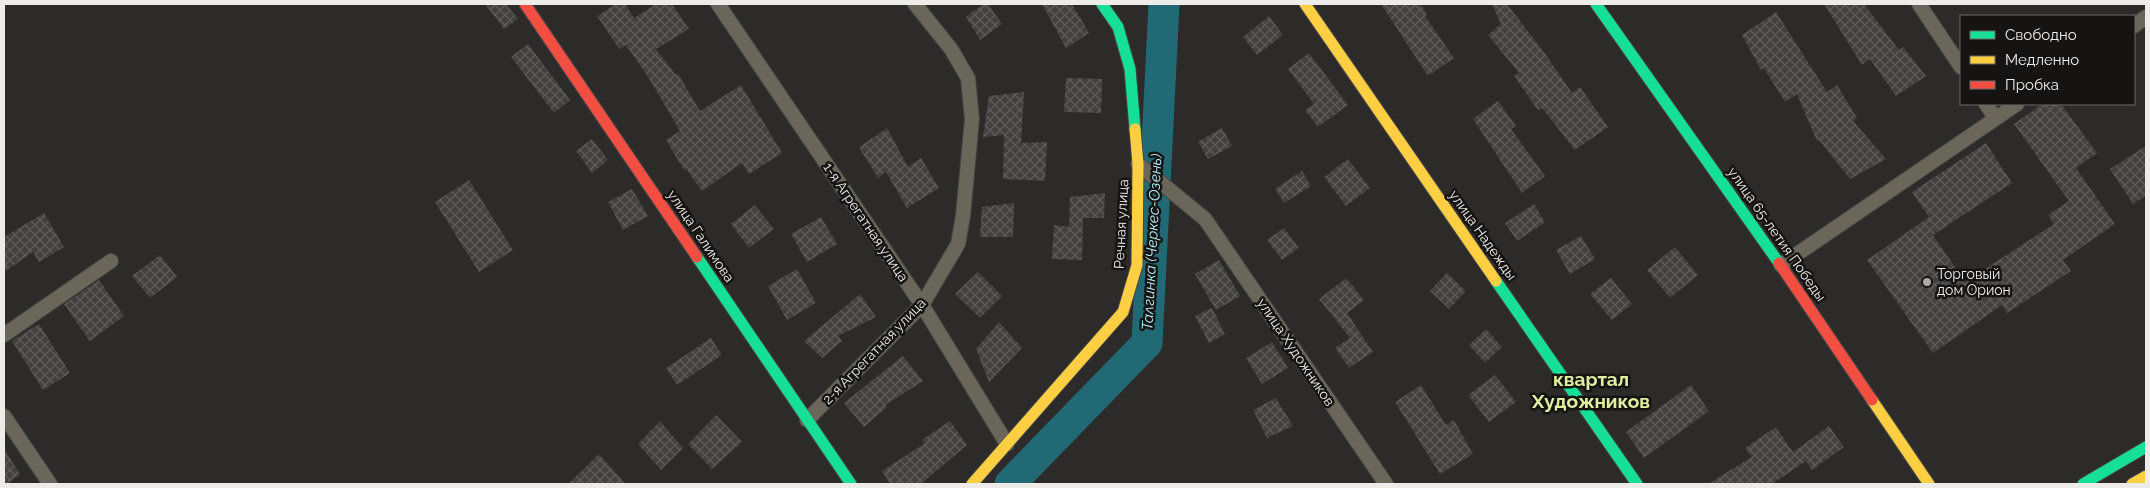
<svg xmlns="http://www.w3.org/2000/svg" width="2150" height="488" font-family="Raleway,sans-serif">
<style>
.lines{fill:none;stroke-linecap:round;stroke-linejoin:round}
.river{stroke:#216a75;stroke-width:31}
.building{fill:url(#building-cross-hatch)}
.street-casing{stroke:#474645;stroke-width:16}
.fast-casing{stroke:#474645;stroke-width:13}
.slow-casing{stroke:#474645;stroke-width:13}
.jam-casing{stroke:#474645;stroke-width:13}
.street{stroke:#6a665a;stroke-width:14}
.fast{stroke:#16e098;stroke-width:11}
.slow{stroke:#ffcf43;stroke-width:11}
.jam{stroke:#f24e42;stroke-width:11}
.poi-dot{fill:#aaa8a6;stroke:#161412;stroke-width:2}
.labels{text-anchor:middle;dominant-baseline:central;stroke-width:5;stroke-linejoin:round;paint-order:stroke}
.street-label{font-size:14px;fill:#eeece9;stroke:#161412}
.poi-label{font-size:14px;fill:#eeece9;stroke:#161412;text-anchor:start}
.water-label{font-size:15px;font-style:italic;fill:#b3f0fb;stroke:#161412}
.district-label{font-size:19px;font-weight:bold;fill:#dfeea1;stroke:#161412}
</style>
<defs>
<pattern id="building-cross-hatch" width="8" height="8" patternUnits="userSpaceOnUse" patternTransform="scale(1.25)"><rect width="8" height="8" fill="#43413f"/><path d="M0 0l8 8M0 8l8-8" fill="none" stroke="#5e5d5b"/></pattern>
</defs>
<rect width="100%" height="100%" fill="#2d2b29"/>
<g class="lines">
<path class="river" d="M1010 484 1147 343 1164 4"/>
</g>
<path class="building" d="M485 4H506L518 19 504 29Z
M616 4H625L634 18 656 4H672L689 29 656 49 676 75 678 74 700 111 741 85 782 153 749 174 742 163 702 191 686 169 684 170 666 140 680 131 650 80 626 45 619 49 597 16Z
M983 4H988L1002 24 980 40 966 17Z
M1042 4H1072L1089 33 1066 48Z
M1381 4H1420L1427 14 1425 16 1454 58 1428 76Z
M1492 4H1507L1546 55 1572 93 1580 87 1608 127 1575 150 1542 108 1538 110 1514 76 1519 73 1488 35 1501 24Z
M1824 4H1864L1899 50 1903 47 1926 76 1896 96 1870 59 1862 65Z
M1776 12 1827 92 1837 85 1857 118 1853 121 1886 159 1850 179 1819 140 1817 141 1797 94 1785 102 1764 68 1761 70 1742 35Z
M1269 16 1283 35 1257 55 1243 37Z
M528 44 570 100 554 113 511 57Z
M1309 53 1348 105 1318 127 1305 110 1314 104 1288 69Z
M1066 78 1102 79 1101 113 1064 112Z
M1024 92 1021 143 1047 142 1045 181 1003 179 1004 135 983 137 989 96Z
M1498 101 1516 126 1511 129 1545 176 1522 193 1473 119Z
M2042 104H2061L2097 153 2076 168 2115 224 2063 260 2071 271 2007 313 2002 305 1933 353 1867 260 1929 217 1912 192 1986 143 2012 183 1933 235 1965 282 2054 224 2048 215 2069 201 2014 124Z
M887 128 908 167 921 158 939 188 907 208 886 172 878 178 859 147Z
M1222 128 1232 146 1208 159 1198 142Z
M592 139 608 160 592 173 576 151Z
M2146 146V195L2133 204 2110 169Z
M1348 159 1370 188 1346 206 1324 177Z
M1302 171 1311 186 1284 203 1275 189Z
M469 180 513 250 479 272 435 202Z
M632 189 648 216 623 230 608 202Z
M1105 193 1104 218H1083L1082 260 1052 259 1054 225 1069 227 1070 197Z
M1014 203 1013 237H980L982 207Z
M1534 204 1545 222 1517 241 1505 223Z
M755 205 774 229 749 248 731 224Z
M44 213 64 247 39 262 33 252 4 272V237Z
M821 217 837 244 807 262 791 234Z
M1284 228 1299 248 1282 260 1267 240Z
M1581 236 1595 259 1570 274 1556 250Z
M1675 247 1698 275 1670 298 1647 270Z
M160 255 177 277 150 298 132 276Z
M1219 260 1240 296 1216 310 1195 274Z
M797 269 816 303 787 320 768 286Z
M978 272 1002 296 980 318 955 294Z
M1447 273 1466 291 1449 309 1430 291Z
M1346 278 1364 300 1347 313 1373 352 1349 368 1335 348 1350 338 1319 299Z
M1611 278 1632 304 1612 320 1590 294Z
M99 280 124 316 90 341 64 304Z
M860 294 876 317 838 336 842 341 822 358 804 341Z
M1212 308 1225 334 1209 343 1195 316Z
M999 322 1022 348 989 382 976 349Z
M39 324 70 373 43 390 12 341Z
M1486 329 1502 347 1485 363 1469 345Z
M711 338 722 355 677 385 666 368Z
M1272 342 1288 368 1262 384 1246 358Z
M903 356 923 381 885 405 887 407 864 427 844 403Z
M1495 375 1516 402 1489 422 1468 395Z
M1421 385 1446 425 1454 420 1473 454 1440 474 1395 402Z
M1691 385 1709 411 1644 458 1626 432Z
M1276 398 1293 426 1267 438 1253 410Z
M716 415 742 442 712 469 688 444Z
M660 421 683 448 661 470 638 444Z
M950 421 967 445 921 484H890L882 471 925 443 922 440Z
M1829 426 1844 447 1812 470 1806 461 1772 484H1708L1752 457 1745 448 1776 427 1793 452Z
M4 449 20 474 7 484H4Z
M599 454 626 484H568Z"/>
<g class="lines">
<g class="street-casing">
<path id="street" d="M718 4 922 305 1007 444
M1919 4 1961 67
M2134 26 2146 17
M1986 104 1995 118
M1138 164 1205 219 1386 484
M1781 265 2017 104
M4 335 111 261
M4 416 50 484
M807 420 922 305 958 244 963 216 972 119 968 78 951 49 915 4"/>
</g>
<g class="fast-casing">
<path id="fast" d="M1102 4 1118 27 1130 69 1135 129
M1596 4 1779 263
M697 257 851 484
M1496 281 1637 484
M2083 484 2146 447"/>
</g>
<g class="slow-casing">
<path id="slow" d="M1305 4 1496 281
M1872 400 1929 484
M972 484 1123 312 1137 265 1138 164 1135 129
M2132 484 2146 476"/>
</g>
<g class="jam-casing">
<path id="jam" d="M525 4 697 257
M1779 263 1872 400"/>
</g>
<use href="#street" class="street"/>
<use href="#fast" class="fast"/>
<use href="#slow" class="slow"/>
<use href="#jam" class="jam"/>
</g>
<circle class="poi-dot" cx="1927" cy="282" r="5"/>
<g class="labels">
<g class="street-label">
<text transform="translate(866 222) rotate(56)">1-я Агрегатная улица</text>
<text transform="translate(1121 224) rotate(-87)">Речная улица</text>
<text transform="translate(1777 234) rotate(55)">улица 65-летия Победы</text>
<text transform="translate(1483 235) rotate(55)">улица Надежды</text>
<text transform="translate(701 236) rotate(56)">улица Галимова</text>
<text transform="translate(874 351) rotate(-46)">2-я Агрегатная улица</text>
<text transform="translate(1296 352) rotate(56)">улица Художников</text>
</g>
<g class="poi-label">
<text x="1937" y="274">Торговый<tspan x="1937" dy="16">дом Орион</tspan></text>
</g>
<g class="water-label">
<text transform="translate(1152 242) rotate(-87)">Талгинка (Черкес-Озень)</text>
</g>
<g class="district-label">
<text x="1591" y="379">квартал<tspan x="1591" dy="22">Художников</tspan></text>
</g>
</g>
<rect width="2150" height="488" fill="none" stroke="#eeece9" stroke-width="10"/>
<rect x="1960" y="15" width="175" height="90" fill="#161412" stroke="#6c6a68"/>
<rect x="1970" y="31" width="25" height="8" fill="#16e098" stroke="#6c6a68"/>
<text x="2005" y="40" font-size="15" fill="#eeece9">Свободно</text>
<rect x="1970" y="56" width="25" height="8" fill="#ffcf43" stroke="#6c6a68"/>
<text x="2005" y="65" font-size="15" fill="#eeece9">Медленно</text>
<rect x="1970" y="81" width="25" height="8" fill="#f24e42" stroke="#6c6a68"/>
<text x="2005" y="90" font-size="15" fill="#eeece9">Пробка</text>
</svg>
